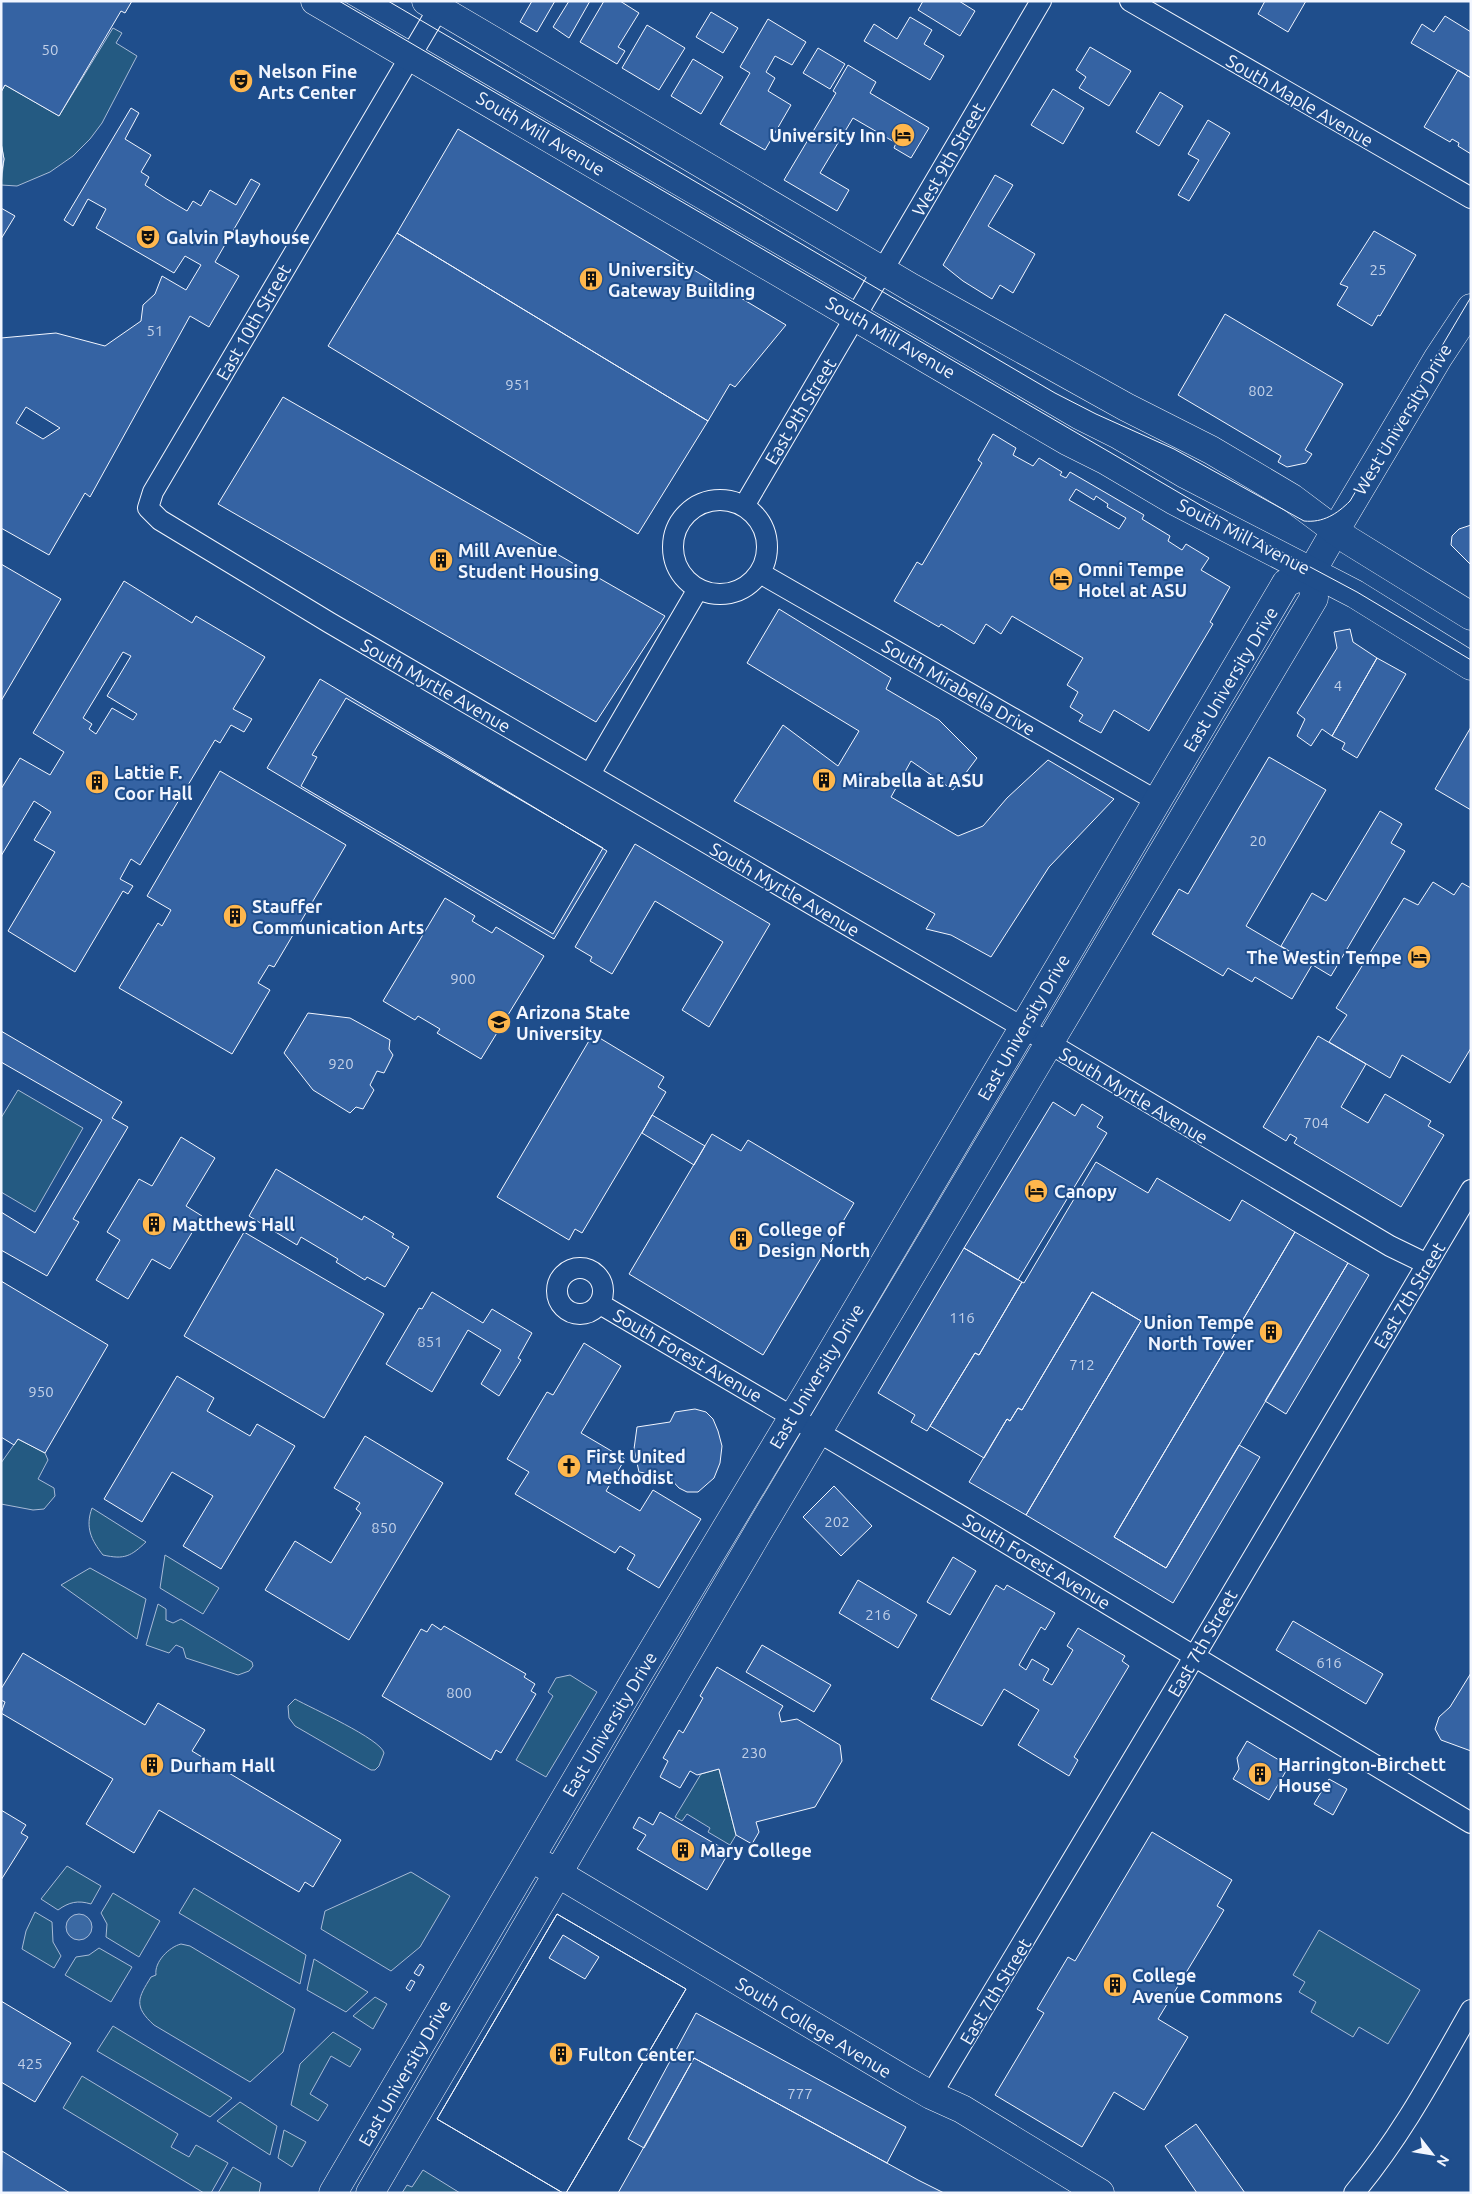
<svg xmlns="http://www.w3.org/2000/svg" width="1472" height="2194" font-family="Ubuntu,sans-serif">
<style>
.green{fill:#245a82;stroke:#a8bbd7}
.water{fill:#3b69a3;stroke:#a8bbd7}
.building{fill:#3563a3;stroke:#f2f6ff;fill-rule:evenodd}
.lines{fill:none;stroke-linecap:round;stroke-linejoin:round}
.street-casing{stroke:#f2f6ff;stroke-width:22}
.secondary-casing{stroke:#f2f6ff;stroke-width:29}
.primary-casing{stroke:#f2f6ff;stroke-width:29}
.street{stroke:#1f4e8c;stroke-width:20}
.secondary{stroke:#1f4e8c;stroke-width:28}
.primary{stroke:#1f4e8c;stroke-width:28}
.tram{stroke:#f2f6ff;stroke-width:1}
.labels{text-anchor:middle;dominant-baseline:central;stroke-width:4;stroke-linejoin:round;paint-order:stroke}
.number-label{font-size:15px;fill:#c3d1e8}
.poi-label{font-size:18px;font-weight:bold;fill:#f2f6ff;stroke:#1f4e8c;text-anchor:start}
.street-label{font-size:18px;fill:#f2f6ff;stroke:#1f4e8c}
</style>
<rect width="100%" height="100%" fill="#1f4e8c"/>
<path class="green" d="M113 28 122 33 116 43 137 56 102 123 90 139 73 156 50 172 17 186 1 185 4 159 1 143V92L5 85 59 116Z
M18 1090 83 1128 35 1212 1 1192V1118Z
M18 1439 45 1453 48 1460 38 1479 54 1488 55 1496 44 1509 33 1510 1 1504V1463Z
M92 1508 146 1542C131 1556 125 1560 103 1555 91 1540 85 1527 92 1508Z
M165 1555 219 1588 203 1614 160 1588Z
M90 1568 146 1599 137 1639 61 1585Z
M158 1604 166 1609V1620L173 1623 181 1619 252 1662 253 1666 249 1671 238 1675 186 1658 183 1648 176 1645 169 1653 146 1645Z
M570 1675 597 1692 546 1777 516 1760 553 1696 548 1692 556 1678Z
M295 1699C311 1708 381 1739 384 1753L379 1766 375 1770H371L295 1726 289 1718 288 1706Z
M719 1769 736 1835 730 1845 708 1832 710 1828 687 1814 682 1821 675 1817 701 1774Z
M67 1866 101 1886 91 1904C78 1900 69 1902 58 1910L41 1899Z
M411 1872 450 1896 420 1947 391 1971 321 1929 325 1911Z
M194 1888 306 1955 300 1984 179 1913Z
M113 1893 160 1921 139 1957 106 1937 107 1924 101 1913Z
M35 1912 52 1922 53 1942 61 1956 54 1968 22 1949 26 1931Z
M1319 1930 1420 1990 1388 2044 1359 2027 1353 2037 1311 2012 1316 2002 1299 1992 1305 1982 1293 1975Z
M181 1944 190 1946 295 2009 283 2052 250 2082 154 2025C133 2006 138 1998 151 1977L156 1975C154 1962 169 1947 181 1944Z
M99 1948 132 1967 111 2002 65 1975 76 1957 89 1955Z
M314 1959 368 1992 346 2012 307 1990Z
M375 1997 387 2004 373 2029 353 2016Z
M113 2026 232 2098 210 2117 97 2051Z
M333 2032 361 2049 350 2067 331 2056 310 2094 328 2105 318 2121 291 2105 300 2064Z
M82 2076 178 2134 171 2147 189 2157 196 2145 228 2163 211 2193H204L63 2108Z
M240 2102 277 2126 270 2155 217 2121Z
M284 2130 306 2142 292 2167 278 2158Z
M233 2167 261 2183 259 2193H218Z
M423 2170 460 2193H402L407 2185 412 2187Z"/>
<path class="water" d="M66 1927a13 13 0 1 1 26 0a13 13 0 1 1-26 0Z"/>
<path class="building" d="M1 1H132L125 13 121 11 59 116 5 85 1 92Z
M532 1H555L537 32 520 22Z
M569 1H590L569 38 553 27Z
M604 1H620L639 13 618 47 625 51 617 64 580 42Z
M923 1H959L975 11 960 36 918 10Z
M1265 1H1306L1288 32 1258 14Z
M711 12 738 28 723 53 696 37Z
M1445 16 1471 32V78L1411 43 1422 24 1434 32Z
M910 17 932 30 924 44 944 56 930 80 864 41 874 24 897 39Z
M768 19 806 42 792 65 775 56 766 72 775 78 768 91 791 105 765 150 720 124 750 73 740 67Z
M647 25 685 48 659 90 622 68Z
M1090 47 1131 71 1109 106 1079 88 1086 77 1076 70Z
M818 48 845 64 830 89 803 73Z
M693 59 723 77 701 114 671 96Z
M848 65 876 82 870 93 929 128 911 158 894 148 896 143 853 118 820 173 849 190 837 211 784 180 836 93 833 91Z
M1458 70 1471 78V154L1458 146 1459 143 1452 139 1450 142 1424 127Z
M1053 89 1084 108 1063 144 1031 125Z
M1160 92 1183 106 1159 146 1136 132Z
M131 108 139 113 125 139 151 155 141 172 149 177 145 185 165 198 187 211 193 201 201 206 210 190 236 205 251 179 260 184 215 262 239 276 209 327 190 316 90 497 85 493 49 555 1 528V338L56 333 105 346 141 321 143 305 155 294 162 276 186 290 201 265 185 256 174 273 96 228 106 209 88 199 73 226 64 220ZM26 407 60 428 43 439 16 423Z
M1208 120 1230 133 1189 201 1178 195 1199 160 1188 154Z
M458 129 786 325 735 387 730 384 708 421 397 233Z
M1 143 4 159 1 176Z
M995 175 1013 185 988 226 1035 254 1013 293 1000 285 992 299 963 281 943 265Z
M1 208 15 216 1 239Z
M1374 231 1416 255 1380 316 1378 315 1372 326 1337 305 1348 287 1340 284Z
M397 233 708 421 638 534 328 346Z
M1225 314 1343 384 1305 450 1312 454 1306 463 1287 467 1278 462 1281 456 1178 395Z
M283 397 665 616 596 722 218 504Z
M993 434 1016 448 1013 455 1033 466 1039 458 1062 472 1060 475 1066 478 1070 472 1144 515 1142 519 1170 536 1168 541 1182 550 1186 544 1209 558 1201 570 1230 587 1210 622 1213 624 1149 731 1114 710 1101 733 1079 721 1083 715 1070 707 1078 692 1067 685 1083 658 1012 616 1001 634 986 624 974 644 941 624 939 627 894 601 917 562 922 565 982 463 978 460ZM1076 489 1094 500 1096 496 1108 504 1107 507 1126 518 1119 529 1069 500Z
M1471 525V565L1451 545 1452 536 1459 529Z
M1 564 61 599 1 701Z
M124 581 192 623 196 616 265 657 233 709 252 719 244 732 231 725 220 743 215 740 140 865 131 859 120 879 133 886 128 894 123 891 75 972 8 931 55 852 34 840 51 812 34 801 1 856V789L20 758 50 775 64 752 33 733ZM123 652 131 656 107 696 137 714 133 720 112 708 96 734 89 729 92 724 83 718Z
M779 609 891 678 886 689 939 720 977 758 953 790 911 761 891 797 958 836 983 826 1007 798 1048 760 1114 799 1049 867 991 957 951 935 926 929 935 914 734 801 783 725 838 766 859 731 747 663Z
M1350 629 1353 642 1377 658 1332 736 1322 729 1311 746 1297 736 1305 719 1297 713 1337 648 1334 632Z
M1377 658 1406 674 1357 758 1342 749 1345 743 1332 736Z
M320 679 607 851 554 939 267 768Z
M346 698 603 848 553 934 301 786 317 757 312 755Z
M1471 727V810L1435 789Z
M1269 757 1326 790 1246 926 1312 965 1292 999 1255 977 1252 982 1228 968 1223 976 1152 934 1179 889 1188 894Z
M220 771 346 845 274 967 269 965 258 983 270 990 232 1054 119 988 158 923 162 926 171 910 147 896Z
M1380 811 1402 824 1391 843 1405 851 1331 976 1281 946 1312 893 1326 901Z
M635 844 770 924 709 1027 682 1010 723 942 655 901 612 974 590 961 592 957 575 947Z
M1433 882 1454 895 1462 883 1471 888V1048L1450 1083 1402 1055 1390 1078 1329 1042 1347 1015 1336 1008 1404 898 1418 905Z
M445 898 475 916 472 921 492 933 496 927 544 956 481 1059 437 1033 440 1029 418 1016 415 1020 383 1001Z
M308 1013 350 1018 390 1040 389 1049 393 1055 384 1073 377 1071 370 1085 374 1090 363 1109 356 1107 350 1113 313 1090 284 1053Z
M1 1031 122 1102 112 1118 128 1127 73 1219 79 1222 47 1276 1 1250V1212L35 1233 102 1120 1 1062Z
M593 1034 664 1077 658 1087 666 1092 582 1233 575 1229 569 1240 497 1197Z
M1318 1036 1366 1064 1341 1107 1368 1123 1385 1094 1431 1121 1428 1126 1444 1135 1401 1207 1294 1143 1297 1138 1290 1134 1286 1141 1263 1127Z
M1053 1102 1075 1116 1082 1104 1103 1117 1097 1127 1107 1133 1018 1280 964 1248Z
M652 1115 705 1146 694 1165 642 1133Z
M712 1134 741 1151 748 1140 854 1203 763 1355 629 1274Z
M181 1137 215 1158 186 1206 202 1216 170 1269 152 1259 128 1299 96 1280 120 1240 107 1232 139 1179 152 1186Z
M1096 1162 1148 1193 1157 1178 1230 1221 1242 1200 1295 1232 1114 1537 1166 1568 1239 1445 1260 1457 1173 1603 1026 1515 1141 1321 1092 1292 1022 1410 1018 1408 1010 1421 1007 1419 984 1458 930 1426 975 1353 979 1355 1022 1282 1024 1283Z
M276 1169 362 1220 364 1216 394 1234 392 1237 409 1247 385 1287 367 1277 365 1280 336 1262 338 1259 301 1237 297 1245 249 1216Z
M244 1232 384 1314 324 1418 184 1336Z
M1295 1232 1348 1263 1166 1568 1114 1537Z
M964 1248 1022 1282 979 1355 975 1353 927 1431 911 1422 915 1415 878 1393Z
M1348 1263 1369 1275 1286 1414 1265 1401Z
M1 1281 108 1345 45 1453 18 1439 14 1445 1 1437Z
M432 1292 483 1323 492 1309 532 1333 518 1358 521 1360 499 1396 481 1384 501 1350 468 1330 432 1392 386 1364 419 1308 422 1309Z
M1092 1292 1141 1321 1026 1515 969 1482 1007 1419 1010 1421 1018 1408 1022 1410Z
M584 1343 621 1366 581 1433 625 1459 606 1491 640 1511 653 1490 701 1519 659 1588 627 1569 635 1555 620 1546 615 1553 515 1494 529 1472 507 1459 547 1392 553 1395Z
M177 1376 214 1398 207 1411 250 1436 257 1424 295 1446 221 1569 183 1546 213 1496 172 1472 142 1522 104 1499Z
M695 1409 706 1412 713 1419 718 1431 722 1446 720 1463 714 1478 698 1492H687L679 1488 668 1476 639 1472 634 1449 637 1427 670 1422 675 1412Z
M365 1436 443 1483 349 1640 265 1590 295 1541 331 1563 361 1513 356 1509 360 1503 334 1488Z
M834 1486 872 1526 841 1556 803 1517Z
M953 1557 976 1571 950 1615 927 1602Z
M858 1580 917 1615 898 1648 839 1613Z
M996 1585 1004 1590 1007 1585 1055 1613 1045 1630 1041 1627 1019 1665 1026 1670 1032 1659 1049 1669 1043 1680 1052 1685 1073 1650 1067 1646 1078 1628 1125 1656 1122 1661 1129 1666 1074 1757 1078 1760 1069 1776 1018 1745 1039 1710 1004 1689 982 1726 931 1699Z
M1293 1621 1383 1674 1366 1704 1276 1650Z
M432 1624 441 1630 444 1626 526 1674 524 1677 535 1684 531 1691 536 1694 501 1753 496 1750 491 1760 382 1696 421 1629 427 1632Z
M762 1645 831 1685 814 1712 746 1672Z
M23 1653 145 1725 158 1703 205 1730 192 1751 341 1840 313 1887 305 1882 299 1892 159 1810 134 1853 86 1824 113 1779 1 1713 5 1702 1 1700V1689Z
M717 1667 783 1706 779 1713 781 1722 797 1719 840 1745 842 1761 815 1807 756 1822 759 1832 752 1844 736 1835 719 1769 697 1775 690 1771 680 1788 660 1777 668 1761 663 1758 679 1730 683 1733 703 1698 700 1696Z
M1471 1673V1751L1441 1740 1435 1729 1439 1717 1450 1707Z
M1247 1741 1289 1766 1269 1800 1233 1779 1239 1769 1237 1758Z
M1329 1779 1347 1789 1333 1815 1314 1804Z
M1 1810 26 1825 21 1833 28 1837 1 1880Z
M660 1812 729 1852 707 1890 637 1849 646 1835 633 1828 639 1817 653 1825Z
M1152 1832 1232 1880 1217 1906 1224 1910 1158 2019 1188 2037 1144 2110 1114 2092 1082 2147 995 2095 1044 2013 1037 2009 1068 1957 1075 1961Z
M557 1914 686 1989 566 2193H563L437 2119ZM563 1935 599 1957 585 1979 549 1958Z
M557 1914 686 1989 566 2193H563L437 2119Z
M420 1964 424 1967 419 1976 414 1973Z
M411 1980 415 1982 410 1991 406 1988Z
M1 2001 71 2043 35 2102 1 2082Z
M696 2013 906 2127 887 2163 694 2058 644 2148 628 2139Z
M694 2058 918 2180 944 2193H618Z
M1196 2124 1245 2193H1197L1165 2146Z
M2 2151 70 2193H1Z"/>
<g class="lines">
<g class="street-casing">
<path id="street" d="M443 1 153 492 148 508 160 520 330 623 1022 1027 1390 1246 1427 1264
M1130 1 1471 198
M673 547a47 47 0 1 1 94 0a47 47 0 1 1-94 0Z
M744 506 1041 1
M760 573 1157 801
M590 774 698 589
M557 1291a23 23 0 1 1 46 0a23 23 0 1 1-46 0Z
M600 1304 963 1517 1471 1823
M931 2095 1178 1684 1471 1190
M1354 2193C1401 2137 1435 2073 1471 2010"/>
</g>
<g class="secondary-casing">
<path id="secondary" d="M542 1864 903 2079 931 2095 962 2109 1100 2193
M333 2193 636 1678 808 1392 1286 583 1312 571 1335 531
M370 2193 757 1534 1314 598 1312 571"/>
</g>
<g class="primary-casing">
<path id="primary" d="M315 1 1067 441 1105 460 1173 500 1355 594 1471 666
M426 1 912 288 1126 407 1211 450 1292 498 1348 540 1471 616
M1335 531 1438 358 1471 308"/>
</g>
<use href="#street" class="street"/>
<use href="#secondary" class="secondary"/>
<use href="#primary" class="primary"/>
<path class="tram" d="M339 1 1029 405 1267 544 1357 592 1471 660
M388 1 1055 393 1096 414 1174 449 1304 521C1323 523 1337 514 1350 501L1471 297"/>
</g>
<defs>
<g id="theatre-disc" transform="scale(1.25)"><circle r="9.5" fill="#ffb74d" stroke="#1f4e8c"/><path d="M-5-5.5Q0-4 5-5.5V0Q5 5 0 6Q-5 5-5 0ZM-3.3-2.5H-1v1.5H-3.3ZM1-2.5H3.3v1.5H1ZM-2.8 1Q0 5.5 2.8 1Z" fill="#111"/></g>
<g id="hotel-disc" transform="scale(1.25)"><circle r="9.5" fill="#ffb74d" stroke="#1f4e8c"/><path d="M-6-4.5h1.5V1H6V5H4.5V3h-9V5H-6ZM-4 0a1.8 1.8 0 1 1 3.6 0ZM.5 0V-2.5h3Q6-2.5 6 0Z" fill="#111"/></g>
<g id="building-disc" transform="scale(1.25)"><circle r="9.5" fill="#ffb74d" stroke="#1f4e8c"/><path d="M-4-6H4V6H1V3H-1V6H-4ZM-2.5-4.3h1.7v1.8h-1.7ZM.8-4.3h1.7v1.8H.8ZM-2.5-1h1.7V.8h-1.7ZM.8-1h1.7V.8H.8Z" fill="#111"/></g>
<g id="university-disc" transform="scale(1.25)"><circle r="9.5" fill="#ffb74d" stroke="#1f4e8c"/><path d="M0-5L7-2L0 1L-7-2ZM-4 1L0 2.5L4 1V4Q0 6-4 4Z" fill="#111"/></g>
<g id="church-disc" transform="scale(1.25)"><circle r="9.5" fill="#ffb74d" stroke="#1f4e8c"/><path d="M-1.2-6h2.4v3.5h3.3v2.4h-3.3V6h-2.4V-.1h-3.3v-2.4h3.3Z" fill="#111"/></g>
</defs>
<g fill-rule="evenodd">
<use href="#theatre-disc" x="241" y="81"/>
<use href="#hotel-disc" x="903" y="135"/>
<use href="#theatre-disc" x="148" y="237"/>
<use href="#building-disc" x="591" y="279"/>
<use href="#building-disc" x="441" y="560"/>
<use href="#hotel-disc" x="1061" y="579"/>
<use href="#building-disc" x="824" y="780"/>
<use href="#building-disc" x="97" y="782"/>
<use href="#building-disc" x="235" y="916"/>
<use href="#hotel-disc" x="1419" y="957"/>
<use href="#university-disc" x="499" y="1022"/>
<use href="#hotel-disc" x="1036" y="1191"/>
<use href="#building-disc" x="154" y="1224"/>
<use href="#building-disc" x="741" y="1239"/>
<use href="#building-disc" x="1271" y="1332"/>
<use href="#church-disc" x="569" y="1466"/>
<use href="#building-disc" x="152" y="1765"/>
<use href="#building-disc" x="1260" y="1774"/>
<use href="#building-disc" x="683" y="1850"/>
<use href="#building-disc" x="1115" y="1985"/>
<use href="#building-disc" x="561" y="2054"/>
</g>
<g class="labels">
<g class="number-label">
<text x="50" y="49">50</text>
<text x="1378" y="269">25</text>
<text x="155" y="330">51</text>
<text x="518" y="384">951</text>
<text x="1261" y="390">802</text>
<text x="1338" y="685">4</text>
<text x="1258" y="840">20</text>
<text x="463" y="978">900</text>
<text x="341" y="1063">920</text>
<text x="1316" y="1122">704</text>
<text x="962" y="1317">116</text>
<text x="430" y="1341">851</text>
<text x="1082" y="1364">712</text>
<text x="41" y="1391">950</text>
<text x="837" y="1521">202</text>
<text x="384" y="1527">850</text>
<text x="878" y="1614">216</text>
<text x="1329" y="1662">616</text>
<text x="459" y="1692">800</text>
<text x="754" y="1752">230</text>
<text x="30" y="2063">425</text>
<text x="800" y="2093">777</text>
</g>
<g class="poi-label">
<text x="258" y="71">Nelson Fine<tspan x="258" dy="21">Arts Center</tspan></text>
<text x="886" y="135" text-anchor="end">University Inn</text>
<text x="166" y="237">Galvin Playhouse</text>
<text x="608" y="269">University<tspan x="608" dy="21">Gateway Building</tspan></text>
<text x="458" y="550">Mill Avenue<tspan x="458" dy="21">Student Housing</tspan></text>
<text x="1078" y="569">Omni Tempe<tspan x="1078" dy="21">Hotel at ASU</tspan></text>
<text x="114" y="772">Lattie F.<tspan x="114" dy="21">Coor Hall</tspan></text>
<text x="842" y="780">Mirabella at ASU</text>
<text x="252" y="906">Stauffer<tspan x="252" dy="21">Communication Arts</tspan></text>
<text x="1402" y="957" text-anchor="end">The Westin Tempe</text>
<text x="516" y="1012">Arizona State<tspan x="516" dy="21">University</tspan></text>
<text x="1054" y="1191">Canopy</text>
<text x="172" y="1224">Matthews Hall</text>
<text x="758" y="1229">College of<tspan x="758" dy="21">Design North</tspan></text>
<text x="1254" y="1322" text-anchor="end">Union Tempe<tspan x="1254" dy="21">North Tower</tspan></text>
<text x="586" y="1456">First United<tspan x="586" dy="21">Methodist</tspan></text>
<text x="1278" y="1764">Harrington-Birchett<tspan x="1278" dy="21">House</tspan></text>
<text x="170" y="1765">Durham Hall</text>
<text x="700" y="1850">Mary College</text>
<text x="1132" y="1975">College<tspan x="1132" dy="21">Avenue Commons</tspan></text>
<text x="578" y="2054">Fulton Center</text>
</g>
<g class="street-label">
<text transform="translate(1300 100) rotate(30)">South Maple Avenue</text>
<text transform="translate(541 133) rotate(31)">South Mill Avenue</text>
<text transform="translate(948 159) rotate(-60)">West 9th Street</text>
<text transform="translate(253 322) rotate(-60)">East 10th Street</text>
<text transform="translate(891 337) rotate(30)">South Mill Avenue</text>
<text transform="translate(800 411) rotate(-59)">East 9th Street</text>
<text transform="translate(1402 419) rotate(-59)">West University Drive</text>
<text transform="translate(1244 536) rotate(27)">South Mill Avenue</text>
<text transform="translate(1230 679) rotate(-59)">East University Drive</text>
<text transform="translate(436 685) rotate(30)">South Myrtle Avenue</text>
<text transform="translate(959 687) rotate(30)">South Mirabella Drive</text>
<text transform="translate(785 889) rotate(30)">South Myrtle Avenue</text>
<text transform="translate(1023 1027) rotate(-60)">East University Drive</text>
<text transform="translate(1134 1095) rotate(31)">South Myrtle Avenue</text>
<text transform="translate(1409 1295) rotate(-59)">East 7th Street</text>
<text transform="translate(688 1355) rotate(30)">South Forest Avenue</text>
<text transform="translate(816 1376) rotate(-59)">East University Drive</text>
<text transform="translate(1037 1561) rotate(31)">South Forest Avenue</text>
<text transform="translate(1202 1643) rotate(-60)">East 7th Street</text>
<text transform="translate(609 1724) rotate(-59)">East University Drive</text>
<text transform="translate(995 1991) rotate(-59)">East 7th Street</text>
<text transform="translate(814 2027) rotate(31)">South College Avenue</text>
<text transform="translate(404 2073) rotate(-60)">East University Drive</text>
</g>
</g>
<rect width="1472" height="2194" fill="none" stroke="#f2f6ff" stroke-width="5"/>
<g transform="translate(1432 2154) rotate(121)" stroke="#1f4e8c" stroke-width="4" paint-order="stroke">
<path d="M0-4L9 19L0 12L-9 19Z" fill="#f2f6ff"/>
<text y="-8" font-size="14" font-weight="bold" text-anchor="middle" fill="#f2f6ff">N</text>
</g>
</svg>
